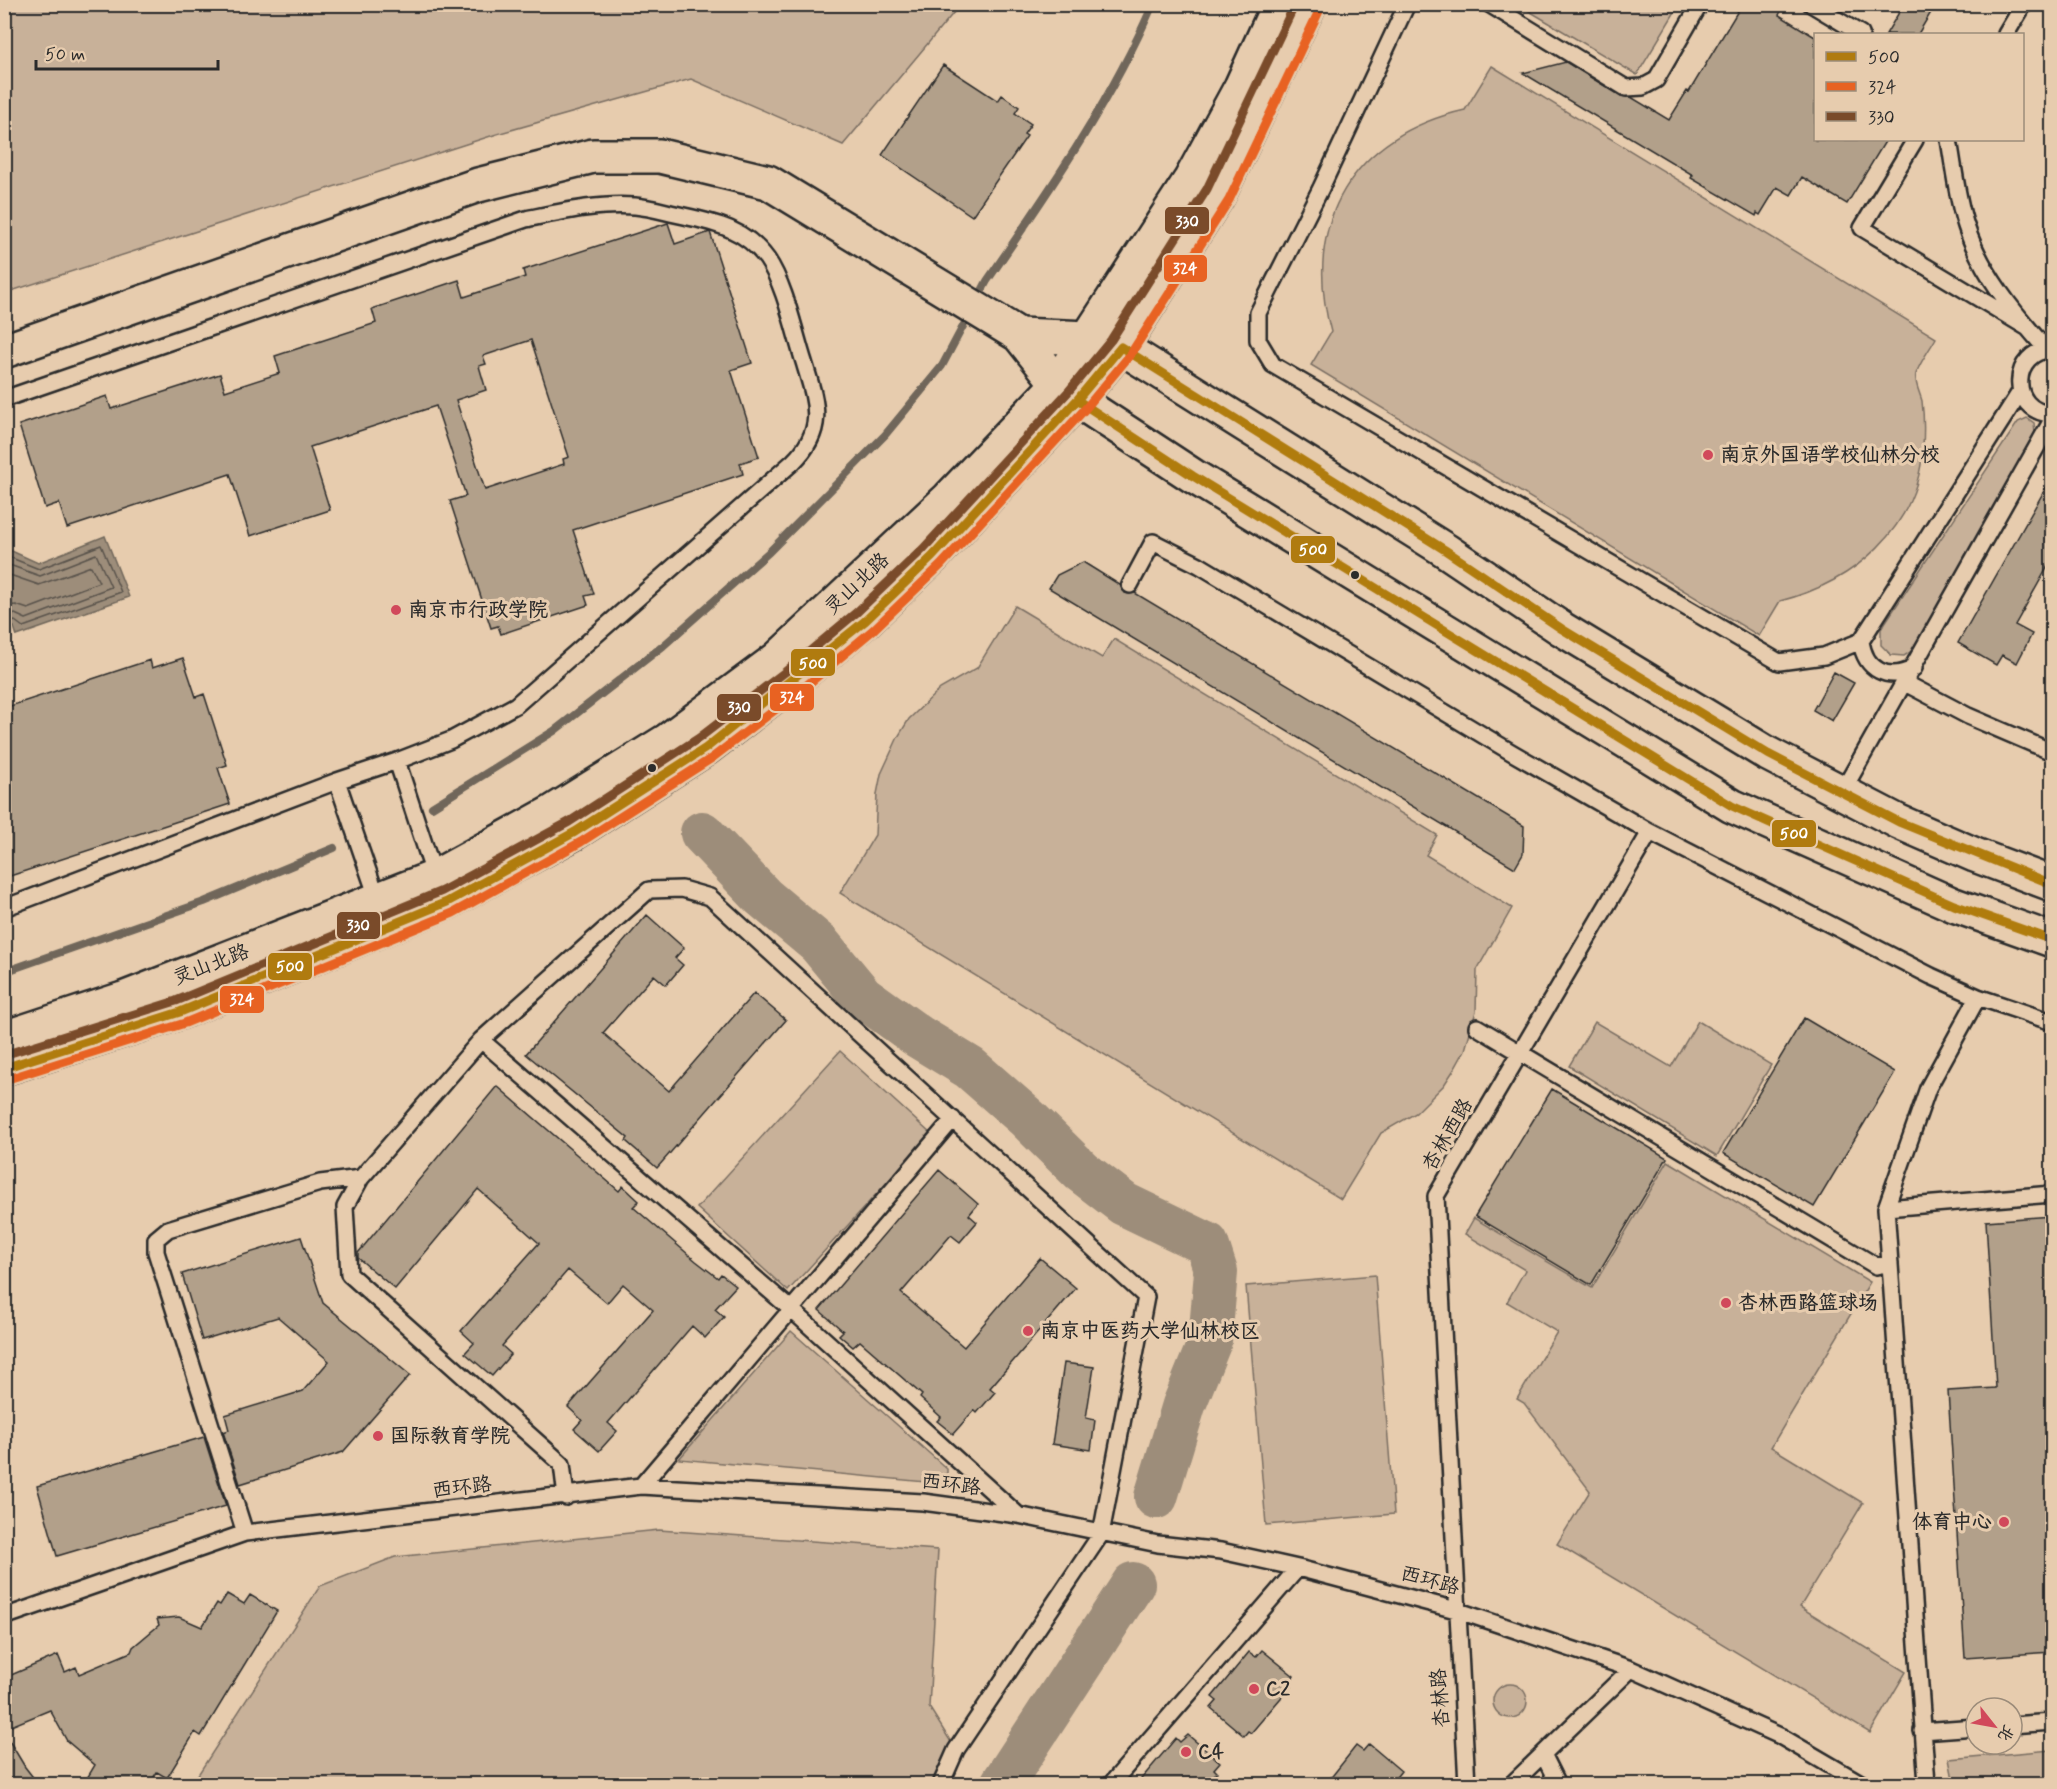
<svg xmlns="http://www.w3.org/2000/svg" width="2057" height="1789" font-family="Mynerve,'LXGW WenKai TC',sans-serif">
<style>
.green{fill:#c8b199;stroke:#7a6e62;stroke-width:1.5}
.water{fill:#9d8d7a;stroke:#6f665a;stroke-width:1.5}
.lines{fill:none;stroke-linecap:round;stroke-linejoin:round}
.shore{stroke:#59524b;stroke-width:1.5}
.stream{stroke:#6f665a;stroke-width:8}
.river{stroke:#9d8d7a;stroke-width:44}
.building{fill:#b2a08a;stroke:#2b2b2b;stroke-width:1.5;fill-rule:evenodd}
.service-casing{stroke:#2b2b2b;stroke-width:20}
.tertiary-casing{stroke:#2b2b2b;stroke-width:38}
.secondary-casing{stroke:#2b2b2b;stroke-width:38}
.service{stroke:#e7ccae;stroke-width:15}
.tertiary{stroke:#e7ccae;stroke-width:33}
.secondary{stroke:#e7ccae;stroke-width:33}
.bus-1-casing{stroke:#e7ccae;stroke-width:14}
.bus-2-casing{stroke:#e7ccae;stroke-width:14}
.bus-3-casing{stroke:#e7ccae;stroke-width:14}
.bus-1{stroke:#b07b0f;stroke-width:9}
.bus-2{stroke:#e86222;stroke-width:9}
.bus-3{stroke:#7a4b2a;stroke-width:9}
.poi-dot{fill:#d1495b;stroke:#e7ccae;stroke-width:2}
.bus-dot{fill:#2b2b2b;stroke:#e7ccae;stroke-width:2}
.labels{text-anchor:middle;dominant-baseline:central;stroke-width:6;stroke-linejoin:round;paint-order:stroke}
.poi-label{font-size:20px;font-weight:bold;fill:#2b2b2b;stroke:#e7ccae;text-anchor:start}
.street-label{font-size:20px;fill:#2b2b2b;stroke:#e7ccae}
.line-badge{stroke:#e7ccae;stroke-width:2}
.badge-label{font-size:16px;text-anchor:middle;font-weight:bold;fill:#fff}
</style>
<rect width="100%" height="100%" fill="#e7ccae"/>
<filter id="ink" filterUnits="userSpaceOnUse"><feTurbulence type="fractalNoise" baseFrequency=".0167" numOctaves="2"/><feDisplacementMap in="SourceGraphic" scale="12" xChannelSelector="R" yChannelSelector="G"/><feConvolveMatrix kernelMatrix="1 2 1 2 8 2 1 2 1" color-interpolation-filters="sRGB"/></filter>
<g filter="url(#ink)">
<path class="green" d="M4 5 5 4 960 5 843 145 691 79 497 134 5 293Z
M1519 5H1679L1637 75Z
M1492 66 1936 338C1930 349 1920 362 1916 374 1914 382 1920 393 1922 401 1924 416 1924 431 1923 447 1918 529 1854 582 1780 601L1759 636 1311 365 1331 332C1301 222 1353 135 1465 110Z
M2027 418 2034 423 2035 432 1915 649 1904 656 1891 655 1881 645V629L2018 422Z
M1015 606 1102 658 1114 639 1437 835 1426 855 1512 908 1477 970 1476 1011 1465 1050 1455 1068 1444 1085 1416 1113 1381 1133 1341 1199 840 893 875 835 877 794 881 774 898 737 909 719 940 689 977 668Z
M1698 1021 1771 1065 1717 1156 1569 1066 1595 1022 1671 1067Z
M840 1051 931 1134 788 1291 697 1208Z
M1668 1161 1870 1282 1771 1447 1863 1503 1800 1607 1906 1672 1870 1733 1557 1544 1590 1491 1524 1403 1517 1399 1557 1332 1507 1302 1525 1270 1465 1234 1474 1218 1592 1288Z
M1375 1275 1394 1514 1266 1525 1246 1286Z
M791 1331 947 1469V1484L679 1459Z
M659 1530 938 1550 929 1707 951 1742 932 1784H192L320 1586 395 1557Z
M1493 1701a17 17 0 1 1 34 0a17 17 0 1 1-34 0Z
M2052 1750V1784H1954L1949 1759Z"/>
<path class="water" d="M105 536 129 597 17 636 14 627 5 630V548L38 563Z"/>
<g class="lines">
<path class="shore" d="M4 555 39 569 101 545 121 592 23 627 15 621 4 624
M4 563 40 576 96 554 111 587 26 619 15 614 4 616
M4 573 39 585 91 566 99 582 28 609 16 605 4 606"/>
<path class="stream" d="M976 302 987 281C1048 192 1110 104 1153 4
M432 807 554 731 663 646 769 552 885 435 942 366 969 315
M4 972 204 902 334 848"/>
<path class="river" d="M702 833 763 897 819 944 862 996 919 1037 970 1068 1027 1118 1081 1171 1124 1204 1207 1244 1216 1272 1210 1341 1184 1405 1156 1497
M1002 1784 1133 1584"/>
</g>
<path class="building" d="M1742 4H1785L1779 15 1815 37V140H1886L1847 204 1802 177 1791 195 1777 187 1760 215 1757 213 1756 216 1691 178 1693 175 1523 73 1566 62 1621 96 1631 97 1669 120 1687 91 1689 92Z
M1904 4H1936L1918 34H1886Z
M943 65 998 101 1002 95 1019 107 1015 113 1031 124 1024 134 1027 136 972 216 882 155Z
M668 223 675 244 710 232 752 363 731 370 759 457 740 463 743 474 573 530 594 594 585 596 588 605 501 634 498 626 491 628 450 501 466 496 436 406 310 447 330 510 250 536 230 474 67 528 59 503 45 508 19 425 107 396 111 409 220 374 225 391 280 373 275 356 376 323 372 309 459 280 464 297 525 277 523 270ZM531 340 569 457 563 459 564 464 485 490 456 400 486 390 479 366 486 364 483 356Z
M2052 477V559L2015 625 2032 634 2017 663 2002 655 1996 665 1958 643Z
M1083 562 1120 585 1125 593H1135L1524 826 1523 854 1515 868 1049 588 1057 575Z
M183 658 196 697 204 694 227 765 218 768 230 804 4 878V708L150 660 152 668Z
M1834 672 1854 683 1832 721 1813 710Z
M647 915 684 948 675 958 683 965 666 985 654 975 603 1033 669 1091 754 993 786 1020 657 1168 626 1141 628 1138 526 1054Z
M1804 1018 1895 1072 1814 1207 1723 1153Z
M497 1086 619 1191 623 1186 639 1201 633 1207 696 1261 718 1278 721 1274 736 1286 715 1309 724 1317 705 1338 692 1326 608 1423 617 1431 599 1451 574 1429 582 1420 568 1407 653 1310 623 1284 607 1303 568 1270 502 1346 511 1354 492 1376 465 1353 474 1343 461 1331 539 1243 478 1189 395 1289 358 1258V1253Z
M1552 1089 1667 1158 1591 1285 1475 1216Z
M939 1170 978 1204 969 1215 977 1222 960 1242 951 1235 901 1293 964 1347 1040 1258 1076 1288 990 1388 995 1392 977 1413 974 1410 953 1434 937 1421 941 1417 920 1398 922 1395 860 1341 853 1347 839 1335 843 1331 819 1310Z
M2052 1216V1652L1965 1658 1948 1391 1996 1388 1986 1221Z
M301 1237 323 1303 410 1375 343 1452 240 1484 223 1432 229 1430 225 1415 303 1391 329 1361 278 1317 202 1340 182 1274Z
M1064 1363 1094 1367 1086 1418 1095 1420 1091 1450 1052 1444Z
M204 1437 226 1506 57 1556 37 1486Z
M227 1594 244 1604 250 1595 277 1611 201 1736 195 1732 167 1778 157 1772 149 1785H83L95 1765 67 1741 50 1710 4 1729V1678L58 1655 65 1672 76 1667 79 1674 131 1652 133 1647 159 1625 157 1619 179 1617 202 1627 217 1603 220 1605Z
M1262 1650 1294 1676 1289 1682 1292 1685 1251 1733 1248 1731 1244 1736 1211 1708 1217 1701 1212 1697 1249 1652 1256 1657Z
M4 1732 25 1767 39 1785H4Z
M1188 1735 1220 1762 1214 1769 1217 1772 1206 1785H1136L1176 1738 1180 1742Z
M1369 1744 1401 1771 1390 1785H1325L1356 1746 1363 1751Z"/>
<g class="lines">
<g class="service-casing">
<path id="service" d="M1407 4 1321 188 1258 313V340L1273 365 1779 662 1824 656 1861 641
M1489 4 1626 88 1643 87 1656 80 1700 4
M1811 4 1861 34
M2006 34 2024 4
M1915 140 1862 228 2028 328
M1949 140C1954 168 1957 199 1966 226 1981 273 2015 314 2047 350
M2052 350C2011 349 2007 412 2052 414
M4 399 526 219C561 212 599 203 635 206 648 207 662 211 675 214 711 222 744 227 767 259 785 285 794 331 804 362 816 402 827 429 793 462L516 705 451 740 397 761
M1130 585 1153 542 1199 565 1511 752 1650 832 1931 976 1978 997 2052 1022
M1914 668C1888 682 1865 670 1861 641L2020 392
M1905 683 1968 716 2052 752
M1841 794 2052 420
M378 900 337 781 397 761 435 877
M4 908 337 781
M1477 1027 1876 1266 1890 1263
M481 1040 792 1310 1018 1515
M1886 1208 2052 1194
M641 1486 953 1119
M566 1497 562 1464 349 1274 345 1207 361 1178 481 1040 649 890 682 889 710 897 1146 1297 1101 1534 956 1750 941 1784
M245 1533 156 1252V1239L168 1229 320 1183 361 1178
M4 1617 245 1533 641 1486 923 1502 1018 1515 1158 1544 1221 1551 1298 1568 1456 1610 1631 1669 1780 1736 1862 1784
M2012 1725 2052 1722
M1922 1731 1976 1727
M1543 1754 1558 1784
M1111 1784 1298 1568
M1467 1784 1436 1196 1650 832
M1512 1784 1631 1669
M1927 1784 1886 1208 1928 1088 1978 997"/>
</g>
<g class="tertiary-casing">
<path id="tertiary" d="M1019 335 1088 338 1121 347 1445 550 1562 629 1768 754 1899 822 1975 855 2052 884
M4 351 478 185 593 156H660L768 182 1019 335 1058 384 1077 400 1193 476 1732 806 1954 905 2052 940"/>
</g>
<g class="secondary-casing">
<path id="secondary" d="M4 1038 123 999 435 877 551 813 668 740 777 659 949 498 1058 384 1191 179 1241 87 1279 4
M4 1068 180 1012 447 902 575 832 706 748 793 681 865 621 932 557 1077 400 1121 347 1218 195 1309 4"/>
</g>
<use href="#service" class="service"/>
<use href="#tertiary" class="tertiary"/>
<use href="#secondary" class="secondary"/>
<g class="bus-1-casing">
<path id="bus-1" d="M1077 400 1193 476 1732 806 1954 905 2052 940
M4 1068 180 1012 447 902 575 832 706 748 865 621 932 557 1077 400 1121 347 1445 550 1562 629 1768 754 1899 822 2052 884"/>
</g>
<g class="bus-2-casing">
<path id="bus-2" d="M8 1079 185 1023 453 913 581 842 712 758 801 690 873 630 941 565 1086 408 1130 355 1229 200 1320 9"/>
</g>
<g class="bus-3-casing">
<path id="bus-3" d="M4 1055 176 1001 442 891 569 822 699 738 785 672 857 612 923 549 1068 392 1111 340 1207 189 1295 4"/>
</g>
<use href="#bus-1" class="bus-1"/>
<use href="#bus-2" class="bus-2"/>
<use href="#bus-3" class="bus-3"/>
</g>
</g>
<g class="poi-dot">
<circle cx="1708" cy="455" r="6"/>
<circle cx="396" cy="610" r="6"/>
<circle cx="1726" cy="1303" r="6"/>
<circle cx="1028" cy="1331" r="6"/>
<circle cx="378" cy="1436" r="6"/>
<circle cx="2004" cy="1522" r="6"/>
<circle cx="1254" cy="1689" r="6"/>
<circle cx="1186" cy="1752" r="6"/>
</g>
<g class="bus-dot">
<circle cx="1355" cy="575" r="5"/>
<circle cx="652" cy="768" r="5"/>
</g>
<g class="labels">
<g class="poi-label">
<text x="1720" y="455">南京外国语学校仙林分校</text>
<text x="408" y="610">南京市行政学院</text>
<text x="1738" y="1303">杏林西路篮球场</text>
<text x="1040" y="1331">南京中医药大学仙林校区</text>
<text x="390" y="1436">国际教育学院</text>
<text x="1992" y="1522" text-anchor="end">体育中心</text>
<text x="1266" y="1689">C2</text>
<text x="1198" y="1752">C4</text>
</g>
<g class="street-label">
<text transform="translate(857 584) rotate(-43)">灵山北路</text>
<text transform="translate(211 965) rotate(-21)">灵山北路</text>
<text transform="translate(1448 1135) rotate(-60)">杏林西路</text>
<text transform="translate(951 1485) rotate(7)">西环路</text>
<text transform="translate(462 1488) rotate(-7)">西环路</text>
<text transform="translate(1430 1581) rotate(15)">西环路</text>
<text transform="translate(1441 1698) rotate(-94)">杏林路</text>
</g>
</g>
<g class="line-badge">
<rect x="1164" y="206" width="46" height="29" rx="6" fill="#7a4b2a"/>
<rect x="1163" y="254" width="45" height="29" rx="6" fill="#e86222"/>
<rect x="1290" y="535" width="46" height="29" rx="6" fill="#b07b0f"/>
<rect x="790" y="648" width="46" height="29" rx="6" fill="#b07b0f"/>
<rect x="769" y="683" width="46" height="29" rx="6" fill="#e86222"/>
<rect x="716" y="693" width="46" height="29" rx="6" fill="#7a4b2a"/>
<rect x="1771" y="819" width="46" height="29" rx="6" fill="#b07b0f"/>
<rect x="336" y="911" width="45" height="29" rx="6" fill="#7a4b2a"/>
<rect x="267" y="952" width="46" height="29" rx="6" fill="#b07b0f"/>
<rect x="219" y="985" width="46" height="29" rx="6" fill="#e86222"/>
</g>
<g class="badge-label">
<text x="1187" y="227">330</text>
<text x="1185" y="274">324</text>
<text x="1313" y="555">500</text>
<text x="813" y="669">500</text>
<text x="792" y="703">324</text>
<text x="739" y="713">330</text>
<text x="1794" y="839">500</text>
<text x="358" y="931">330</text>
<text x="290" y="972">500</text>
<text x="242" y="1005">324</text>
</g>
<rect width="2057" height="1789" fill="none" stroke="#e7ccae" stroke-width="24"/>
<rect x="12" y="12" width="2033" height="1765" fill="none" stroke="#2b2b2b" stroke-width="2" filter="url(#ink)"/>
<rect x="1814" y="33" width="210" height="108" fill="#e7ccae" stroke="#9c8c7a" stroke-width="1.5"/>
<rect x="1826" y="52" width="30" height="9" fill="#b07b0f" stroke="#9c8c7a" stroke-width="1.5"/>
<text x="1868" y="63" font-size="18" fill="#2b2b2b">500</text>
<rect x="1826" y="82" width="30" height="9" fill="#e86222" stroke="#9c8c7a" stroke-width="1.5"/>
<text x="1868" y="93" font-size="18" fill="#2b2b2b">324</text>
<rect x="1826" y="112" width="30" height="9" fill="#7a4b2a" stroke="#9c8c7a" stroke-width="1.5"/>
<text x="1868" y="123" font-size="18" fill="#2b2b2b">330</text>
<g transform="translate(1994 1726) rotate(121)"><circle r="28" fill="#e7ccae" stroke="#9c8c7a" stroke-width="1.5"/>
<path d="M0-4.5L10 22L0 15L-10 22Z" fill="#d1495b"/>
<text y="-9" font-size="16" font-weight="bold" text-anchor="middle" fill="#2b2b2b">北</text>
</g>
<path d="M36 60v9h182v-9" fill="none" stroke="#2b2b2b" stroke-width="3"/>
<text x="45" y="60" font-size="18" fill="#2b2b2b" stroke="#e7ccae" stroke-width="4.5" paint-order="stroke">50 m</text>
</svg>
